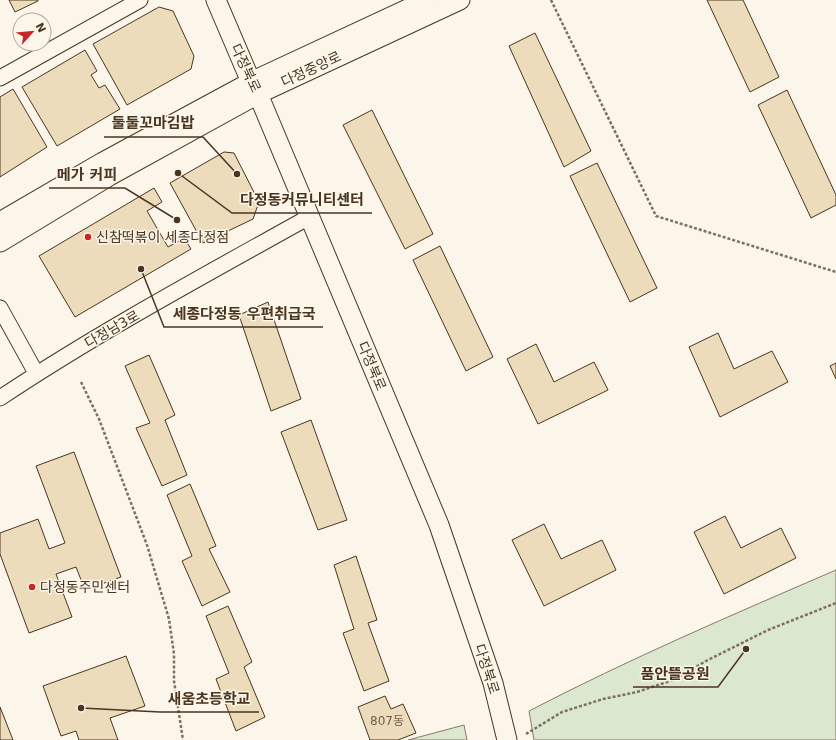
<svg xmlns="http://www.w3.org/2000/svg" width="836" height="740" font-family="'DejaVu Sans','Noto Sans KR',sans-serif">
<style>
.green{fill:#dce7d0;stroke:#887966}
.building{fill:#ecdcbc;stroke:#4a3520}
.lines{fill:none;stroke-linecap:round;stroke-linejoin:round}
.minor-casing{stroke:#4a3520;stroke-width:17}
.tertiary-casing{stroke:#4a3520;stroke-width:21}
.path{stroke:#7f6f5c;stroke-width:2.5;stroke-dasharray:3 2;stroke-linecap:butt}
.minor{stroke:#fbf6e9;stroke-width:15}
.tertiary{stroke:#fbf6e9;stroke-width:19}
.poi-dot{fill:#c62828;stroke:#fbf6e9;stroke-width:1.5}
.labels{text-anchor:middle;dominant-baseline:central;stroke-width:3;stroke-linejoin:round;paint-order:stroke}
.number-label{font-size:12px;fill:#725f47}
.street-label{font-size:14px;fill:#4a3520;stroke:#fbf6e9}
.poi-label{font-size:14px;fill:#4a3520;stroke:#fbf6e9;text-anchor:start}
.leader{fill:none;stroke:#4a3520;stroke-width:1.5}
.callout-dot{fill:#4a3520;stroke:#fbf6e9;stroke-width:1.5}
.callout-label{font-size:15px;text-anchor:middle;font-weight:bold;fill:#4a3520;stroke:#fbf6e9;stroke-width:3;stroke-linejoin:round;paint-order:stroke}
</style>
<rect width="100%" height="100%" fill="#fbf6e9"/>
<path class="green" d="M836 570V740H534L529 711C629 659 732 615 836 570Z
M464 725 467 740H408Z"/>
<path class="building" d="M9 0H38V1L15 12Z
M707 0H743L779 77 750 92Z
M159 7 173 11 194 56 191 69 127 105 93 44Z
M535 33 591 151 564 167 509 46Z
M85 50 97 71 91 75 99 88 105 85 120 109 57 146 22 87Z
M13 89 47 147 0 177V97Z
M787 90 836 195V205L811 218 758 105Z
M372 110 433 234 405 249 343 125Z
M224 152 234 153 259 202 253 219 203 243 170 183Z
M597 163 657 288 630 302 570 176Z
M154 188 162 202 147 211 168 247 184 238 191 249 75 317 39 256Z
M440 246 493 357 466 371 413 260Z
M268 302 301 399 271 411 239 315Z
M718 333 734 369 772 351 788 382 720 417 689 347Z
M536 344 554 382 594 362 608 390 538 424 507 359Z
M149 355 175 415 165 420 187 475 162 486 136 428 150 423 125 366Z
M836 363V379L830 366Z
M311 420 347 520 318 530 281 432Z
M74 452 121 577 85 590 76 567 56 574 72 617 29 633 0 554V533L38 519 49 549 65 543 36 466Z
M190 484 216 546 209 549 230 592 202 606 182 561 192 556 167 495Z
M725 516 741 548 781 528 796 558 724 594 694 532Z
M544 524 561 559 602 540 616 570 544 606 512 540Z
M356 556 377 620 368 623 389 681 364 691 343 633 354 629 334 565Z
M228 606 252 662 244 667 265 717 236 731 216 679 229 673 206 616Z
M126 656 145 706 110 718 118 740H79L76 731 61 736 43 686Z
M385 696 391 709 403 704 416 733 398 740H370L358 707Z
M0 707 13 740H0Z"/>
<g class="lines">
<g class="minor-casing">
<path id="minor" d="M0 78 140 0
M0 308 36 373
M0 398C99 332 205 275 309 217"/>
</g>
<g class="tertiary-casing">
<path id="tertiary" d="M216 0 251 82 258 94 439 525 493 683 507 740
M0 222 103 162 251 82 427 0
M0 242 109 176 258 94 460 0"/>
</g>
<path class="path" d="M551 0 656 216 836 272
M81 382 99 419 147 545 169 619 174 654V681L183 740
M526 734 562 712 603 699 637 692 673 680 706 661 768 630 836 603"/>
<use href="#minor" class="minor"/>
<use href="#tertiary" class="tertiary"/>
</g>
<g class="poi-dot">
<circle cx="88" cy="237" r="4"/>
<circle cx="32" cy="587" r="4"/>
</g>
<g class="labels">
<g class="number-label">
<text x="387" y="721">807동</text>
</g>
<g class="street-label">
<text transform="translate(246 68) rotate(65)">다정북로</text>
<text transform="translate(311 69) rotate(-25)">다정중앙로</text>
<text transform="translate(112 329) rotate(-30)">다정남3로</text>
<text transform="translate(372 366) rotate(67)">다정북로</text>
<text transform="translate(487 669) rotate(72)">다정북로</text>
</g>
<g class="poi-label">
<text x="96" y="237">신참떡볶이 세종다정점</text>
<text x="40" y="587">다정동주민센터</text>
</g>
</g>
<path class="leader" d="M237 174L203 137H104M177 220L125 188H49M178 173L232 213H372M141 269L164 327H323M746 649L718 687H633M81 708L160 712H259"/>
<g class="callout-dot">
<circle cx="237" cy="174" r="4"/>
<circle cx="177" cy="220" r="4"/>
<circle cx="178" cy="173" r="4"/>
<circle cx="141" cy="269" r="4"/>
<circle cx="746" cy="649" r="4"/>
<circle cx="81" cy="708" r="4"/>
</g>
<g class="callout-label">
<text x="153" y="128">둘둘꼬마김밥</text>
<text x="87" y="180">메가 커피</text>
<text x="302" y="205">다정동커뮤니티센터</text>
<text x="244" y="319">세종다정동 우편취급국</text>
<text x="675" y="679">품안뜰공원</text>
<text x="209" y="704">새움초등학교</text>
</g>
<g transform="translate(32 32) rotate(63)"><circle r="19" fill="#fbf6e9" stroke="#b4a999"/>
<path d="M0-3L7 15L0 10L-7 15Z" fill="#c62828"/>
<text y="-6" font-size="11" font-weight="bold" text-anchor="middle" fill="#4a3520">N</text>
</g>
</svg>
